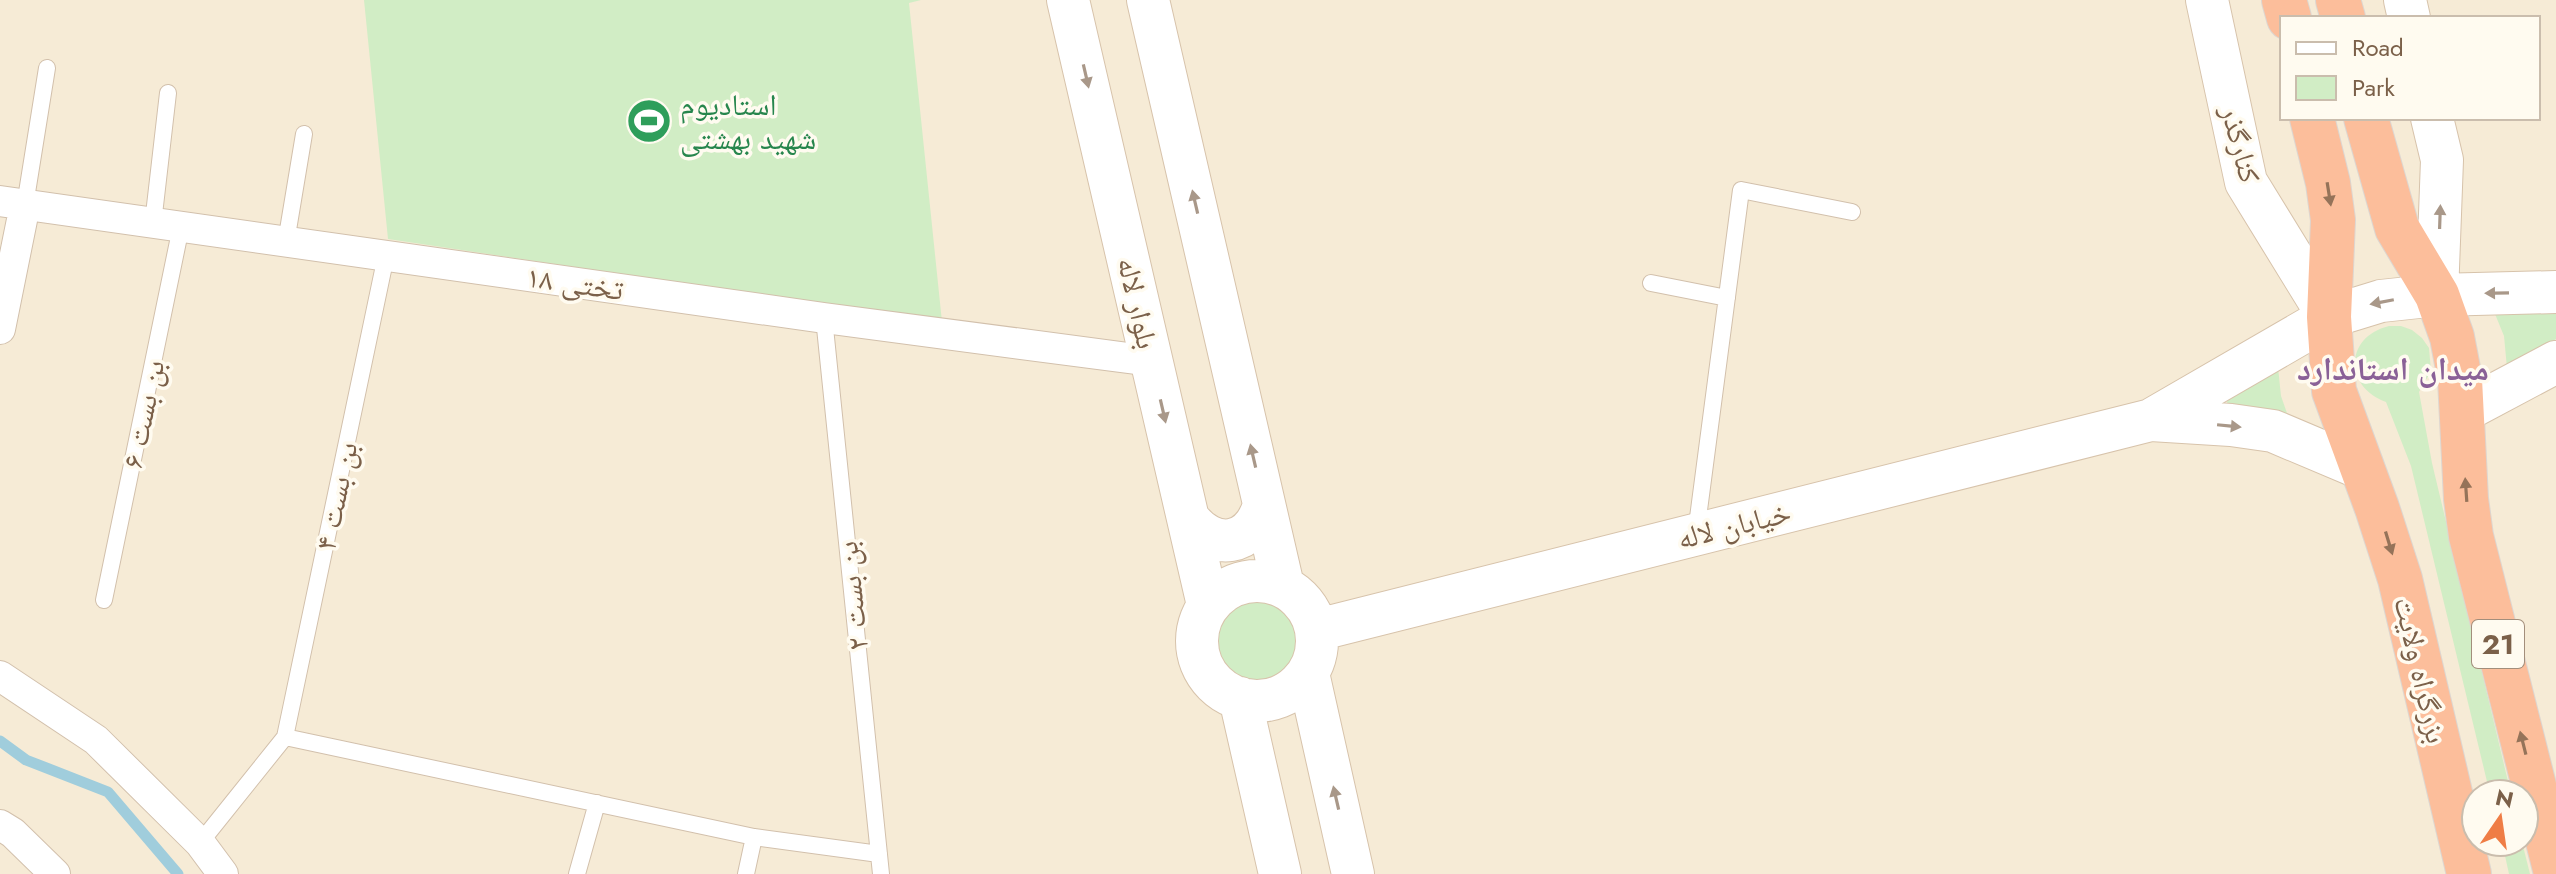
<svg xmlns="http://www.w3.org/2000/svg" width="2556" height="874" font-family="Jost,'Noto Naskh Arabic',sans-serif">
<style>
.residential{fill:#f6ebd6;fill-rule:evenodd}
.green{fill:#d1edc5}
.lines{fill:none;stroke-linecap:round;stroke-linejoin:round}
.stream{stroke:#a0cddc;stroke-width:11}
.lane-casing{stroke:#d2c0ac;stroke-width:18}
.street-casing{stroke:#d2c0ac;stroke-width:32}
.secondary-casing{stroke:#d7c3ab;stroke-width:44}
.highway-casing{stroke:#ddd6d0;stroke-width:46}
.lane{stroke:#fff;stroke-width:16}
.street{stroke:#fff;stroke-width:30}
.secondary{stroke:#fff;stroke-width:42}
.highway{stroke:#fcbe9b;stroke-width:44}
.oneway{fill:#a99889}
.oneway2{fill:#957359}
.labels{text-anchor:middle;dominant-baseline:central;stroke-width:7;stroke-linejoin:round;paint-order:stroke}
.shield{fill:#fffbf0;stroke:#a38e7b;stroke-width:2}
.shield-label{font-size:28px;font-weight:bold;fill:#7b6049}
.leisure-label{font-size:30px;fill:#27864d;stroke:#fffbf0;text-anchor:start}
.street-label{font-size:30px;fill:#7b6049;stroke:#fffbf0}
.neighbourhood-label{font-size:32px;font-weight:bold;fill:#8a6197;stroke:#fffbf0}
</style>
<rect width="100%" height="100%" fill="#fef8e8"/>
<path class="residential" d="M0 0H2556V874H0ZM2282 18H2538V118H2282ZM2476 794H2524V842H2476Z"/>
<path class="green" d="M364 0H921L909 3 942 322 388 239Z
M2502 308 2535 314H2556V339L2507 368 2504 336 2495 314Z
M2389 326H2401L2412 330 2422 338 2429 348 2431 371 2419 392 2432 463 2511 794H2490L2411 466 2386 402C2344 387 2344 337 2389 326Z
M2278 367 2281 396 2288 416 2228 407 2227 401 2240 390Z
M1218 641a39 39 0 1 1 78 0a39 39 0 1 1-78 0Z
M2502 842H2522L2530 874H2509Z"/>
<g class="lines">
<path class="stream" d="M0 741 26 760 108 792 178 874"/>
<g class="lane-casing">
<path id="lane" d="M25 205 47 68
M153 223 168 93
M286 242 304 134
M1651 283 1727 298
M824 318 881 874
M1696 533 1741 190 1852 212
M104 600 181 227
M285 737 754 837 879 854
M200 843 285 737 386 256
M577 874 597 803
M746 874 754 837"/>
</g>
<g class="street-casing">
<path id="street" d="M0 201 824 318 1151 361
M0 329 25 205
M0 676 96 740 200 843 223 874
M0 825 13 833 55 874"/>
</g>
<g class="secondary-casing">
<path id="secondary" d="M1068 0 1208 605
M1148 0 1283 586
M2207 0 2246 182 2329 317
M2405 0 2409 18
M2432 118 2442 160 2437 295
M2462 412 2556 362
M2151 420 2231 425 2273 431 2363 469
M1188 518C1213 552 1252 547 1264 505
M1197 641a60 60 0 1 1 120 0a60 60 0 1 1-120 0Z
M1317 630 2151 420 2329 317 2381 301 2437 295 2556 292
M1308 673 1353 874
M1240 698 1280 874"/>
</g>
<g class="highway-casing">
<path id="highway" d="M2284 0 2289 18
M2338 0 2343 18
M2312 118 2328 183 2333 220 2329 317 2334 391 2377 508 2400 579 2469 874
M2366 118 2397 228 2437 295 2452 337 2460 379 2466 499 2471 536 2556 873"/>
</g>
<use href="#lane" class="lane"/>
<use href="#street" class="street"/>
<use href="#secondary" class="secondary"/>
<use href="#highway" class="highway"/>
</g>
<defs><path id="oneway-solid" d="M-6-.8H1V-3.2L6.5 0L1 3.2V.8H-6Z" transform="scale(2)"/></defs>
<g class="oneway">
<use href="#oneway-solid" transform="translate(1086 76) rotate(77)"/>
<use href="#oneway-solid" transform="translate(1195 202) rotate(-103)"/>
<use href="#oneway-solid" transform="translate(2440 217) rotate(-88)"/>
<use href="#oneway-solid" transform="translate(2497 293) rotate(179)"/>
<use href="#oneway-solid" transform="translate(2382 302) rotate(169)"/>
<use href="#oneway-solid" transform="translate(1163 411) rotate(77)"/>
<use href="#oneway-solid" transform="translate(2229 426) rotate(6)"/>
<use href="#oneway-solid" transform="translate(1253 456) rotate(-103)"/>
<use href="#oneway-solid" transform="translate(1336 798) rotate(-103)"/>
</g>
<g class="oneway2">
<use href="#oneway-solid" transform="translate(2329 194) rotate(81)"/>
<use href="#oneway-solid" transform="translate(2466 490) rotate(-94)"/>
<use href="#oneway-solid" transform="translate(2389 543) rotate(73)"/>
<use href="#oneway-solid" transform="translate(2523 743) rotate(-104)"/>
</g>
<defs>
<g id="stadium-disc" transform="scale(2.3)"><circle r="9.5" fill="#2e9e5b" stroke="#fffbf0"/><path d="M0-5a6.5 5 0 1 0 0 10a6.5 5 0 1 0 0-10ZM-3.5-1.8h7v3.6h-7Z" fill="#fff"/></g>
</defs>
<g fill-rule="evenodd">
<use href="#stadium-disc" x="649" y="121"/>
</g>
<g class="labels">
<rect class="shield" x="2472" y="620" width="52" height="48" rx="6"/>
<g class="shield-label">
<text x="2498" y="644">21</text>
</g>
<g class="leisure-label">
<text x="680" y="104">استادیوم<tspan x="680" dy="34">شهید بهشتی</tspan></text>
</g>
<g class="street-label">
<text transform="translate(2241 144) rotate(75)">کنارگذر</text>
<text transform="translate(575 283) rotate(8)">تختی ۱۸</text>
<text transform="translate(1138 303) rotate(77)">بلوار لاله</text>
<text transform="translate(143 414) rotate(-78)">بن بست ۶</text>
<text transform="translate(336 496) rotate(-78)">بن بست ۴</text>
<text transform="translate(1734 525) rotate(-14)">خیابان لاله</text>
<text transform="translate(852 596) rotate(-96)">بن بست ۲</text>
<text transform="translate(2421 670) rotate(77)">بزرگراه ولایت</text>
</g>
<g class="neighbourhood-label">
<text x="2393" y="369">میدان استاندارد</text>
</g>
</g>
<rect x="2280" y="16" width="260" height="104" fill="#fffbf0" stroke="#cabdad" stroke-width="2"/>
<rect x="2296" y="42" width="40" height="12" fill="#ffffff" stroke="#cabdad" stroke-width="2"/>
<text x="2352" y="56" font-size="24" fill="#7b6049">Road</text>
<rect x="2296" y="76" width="40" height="24" fill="#d1edc5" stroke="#cabdad" stroke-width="2"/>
<text x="2352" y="96" font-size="24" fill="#7b6049">Park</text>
<g transform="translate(2500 818) rotate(13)"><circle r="38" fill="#fffbf0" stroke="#cabdad" stroke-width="2"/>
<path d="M0-6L14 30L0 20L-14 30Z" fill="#ef7d45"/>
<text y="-12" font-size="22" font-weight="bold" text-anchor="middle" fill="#7b6049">N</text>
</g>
</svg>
